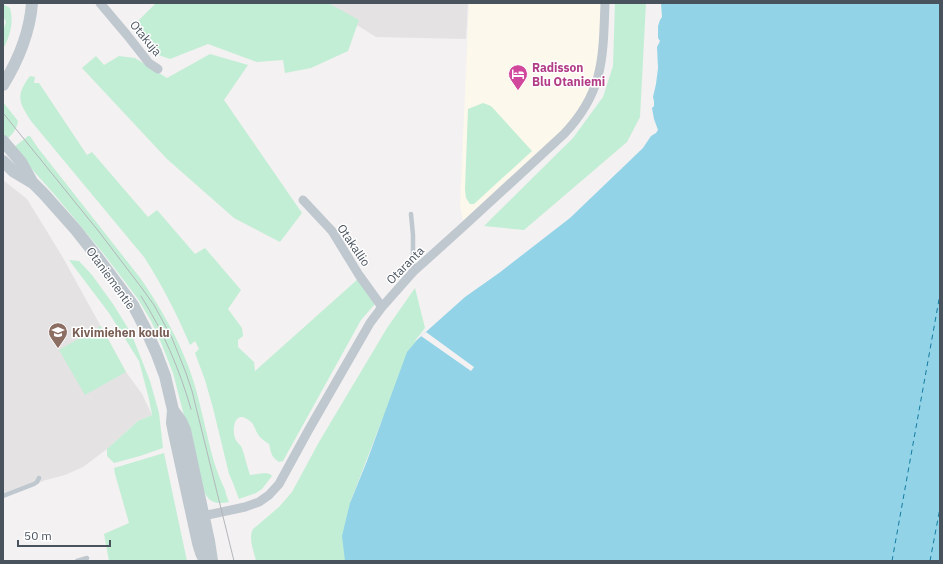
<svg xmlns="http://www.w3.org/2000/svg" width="943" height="564" font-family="'IBM Plex Sans',sans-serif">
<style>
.commercial{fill:#fcf8ec}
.education{fill:#e4e2e3}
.green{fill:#c2eed5}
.water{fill:#92d3e8}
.pier{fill:#f3f1f1}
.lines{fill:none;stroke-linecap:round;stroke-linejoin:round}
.ferry{stroke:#137ca0;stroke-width:1;stroke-dasharray:5 4;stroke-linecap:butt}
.service{stroke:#bfc7cf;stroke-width:4.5}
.minor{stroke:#bfc7cf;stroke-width:9}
.tertiary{stroke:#bfc7cf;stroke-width:12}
.tram{stroke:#b3b6bb;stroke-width:1}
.labels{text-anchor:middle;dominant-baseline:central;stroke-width:3;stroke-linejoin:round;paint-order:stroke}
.street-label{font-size:12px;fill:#49535e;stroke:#fff}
.hotel-label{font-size:12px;font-weight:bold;fill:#b23c85;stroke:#fff;text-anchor:start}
.education-label{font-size:12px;font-weight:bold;fill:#785e54;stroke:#fff;text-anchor:start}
</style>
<rect width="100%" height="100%" fill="#f3f1f1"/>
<path class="commercial" d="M469 3H605L602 60 583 110 464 226 460 205Z"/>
<path class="education" d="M322 3H468L466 39 376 37Z
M3 180 27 199 62 256 126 372 142 394 152 415 138 421 107 449 83 467 65 475 46 480 3 496Z"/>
<path class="green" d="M156 3H328L359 20 348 51 311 68 285 73 283 60 257 62 208 44 170 59 153 53 138 21Z
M615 3H646L640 117 627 142 524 230 484 226 573 138 603 97 613 66Z
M3 4 10 8C14 22 10 37 3 49V31L6 22 3 16Z
M210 54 248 65 224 100 302 213 280 242 234 218 167 159 82 68 96 56 104 65 119 56 135 58 167 78Z
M30 76 35 77 34 83H39L87 155 92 152 148 217 157 210 195 254 205 248 241 290 228 309 242 328 243 336 238 340V347L254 362 255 371 358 279 375 304 361 320 283 461 279 462C271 457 271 452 269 444 265 441 261 439 259 436 254 429 255 423 247 419 234 411 232 430 235 438 236 442 240 444 242 448 245 457 247 466 250 475L265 473 270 474 272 476 262 489 256 493 239 499 233 483 229 474 213 408 205 380 195 353 199 349 195 341 190 345C177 314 162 285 144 257L31 121C19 102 15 96 30 76Z
M3 102 18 121C17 129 12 135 6 140L3 136Z
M483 103 491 106 532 151 474 204H470L466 198 465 189 468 109Z
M28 136H30L38 148 141 279C160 307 177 336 189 368 200 398 205 430 214 462 217 472 221 481 225 490 226 494 227 498 229 502 215 505 208 502 203 489L173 373 162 345 151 321 138 299 103 253 54 194 13 148Z
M69 260 79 261 92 275 113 304 131 333 150 381 159 413 163 448 140 456 114 463 107 456V449L138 421 152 415 149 399 139 361 109 313Z
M415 288 425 328 414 342 418 339 380 425 350 503 373 561H256C254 551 248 538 253 529L279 507 292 492 319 442 387 328Z
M101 326 126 372 85 395 59 350Z
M164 453 187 561H109L104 534 129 523 115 474 114 468Z"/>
<path class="water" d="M661 3H940V561H345L342 536 350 503 367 461 407 352 418 339 465 297 499 273 570 218 643 148 651 136 656 133 658 130 654 119 652 108 654 106V101L653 97 656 84 658 68 657 47 660 41 658 38V26L660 20 662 17Z"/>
<path class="pier" d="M426 332 452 351 474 367 471 371 421 336Z"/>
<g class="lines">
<path class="ferry" d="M892 561 940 294
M930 561 940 508"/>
<path class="service" d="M411 214 413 235V272
M3 496 34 484 37 482 39 478
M77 561 87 558"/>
<path class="minor" d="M100 3 127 35 149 63 158 69
M303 200 332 231 359 275 382 307
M198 517 245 507 259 502 269 495 279 484 308 431 370 323 382 307 413 272 464 226 564 134C604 92 603 58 605 3"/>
<path class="tertiary" d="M3 85C18 61 30 31 32 3
M3 141 21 162 32 182
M3 161 13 171 33 183 44 194 76 230 98 258 133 305 145 328 156 352 165 376 173 410 172 423 174 433 198 543 201 553 205 561
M173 410 181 421 185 430 209 541 212 561"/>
<path class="tram" d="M3 113 100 233 141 287 154 305 172 338 186 373 192 391 234 561
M141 296C164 333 179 368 191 409"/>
</g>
<defs>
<g id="hotel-pin" transform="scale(1)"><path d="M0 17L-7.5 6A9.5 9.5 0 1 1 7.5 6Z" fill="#d1479c" stroke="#fff"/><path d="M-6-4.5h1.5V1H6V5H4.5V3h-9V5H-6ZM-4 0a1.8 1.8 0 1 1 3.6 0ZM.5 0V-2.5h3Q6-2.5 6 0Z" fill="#fff"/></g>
<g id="school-pin" transform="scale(1)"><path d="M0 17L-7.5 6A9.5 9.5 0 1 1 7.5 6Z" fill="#8d6e63" stroke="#fff"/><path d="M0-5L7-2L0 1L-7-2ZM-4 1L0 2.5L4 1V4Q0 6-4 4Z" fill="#fff"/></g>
</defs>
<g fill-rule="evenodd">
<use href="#hotel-pin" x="518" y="74"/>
<use href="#school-pin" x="58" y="332"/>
</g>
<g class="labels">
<g class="street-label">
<text transform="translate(146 38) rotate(50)">Otakuja</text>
<text transform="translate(354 245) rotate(56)">Otakallio</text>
<text transform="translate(405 265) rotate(-45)">Otaranta</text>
<text transform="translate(111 278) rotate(54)">Otaniementie</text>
</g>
<g class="hotel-label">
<text x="532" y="67">Radisson<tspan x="532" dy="14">Blu Otaniemi</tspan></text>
</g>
<g class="education-label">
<text x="72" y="332">Kivimiehen koulu</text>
</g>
</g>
<rect width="943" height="564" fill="none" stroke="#49535e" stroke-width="8"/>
<path d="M18 540v6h92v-6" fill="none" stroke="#49535e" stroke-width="2"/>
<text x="24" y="540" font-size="12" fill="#49535e" stroke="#ffffff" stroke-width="3" paint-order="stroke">50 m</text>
</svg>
